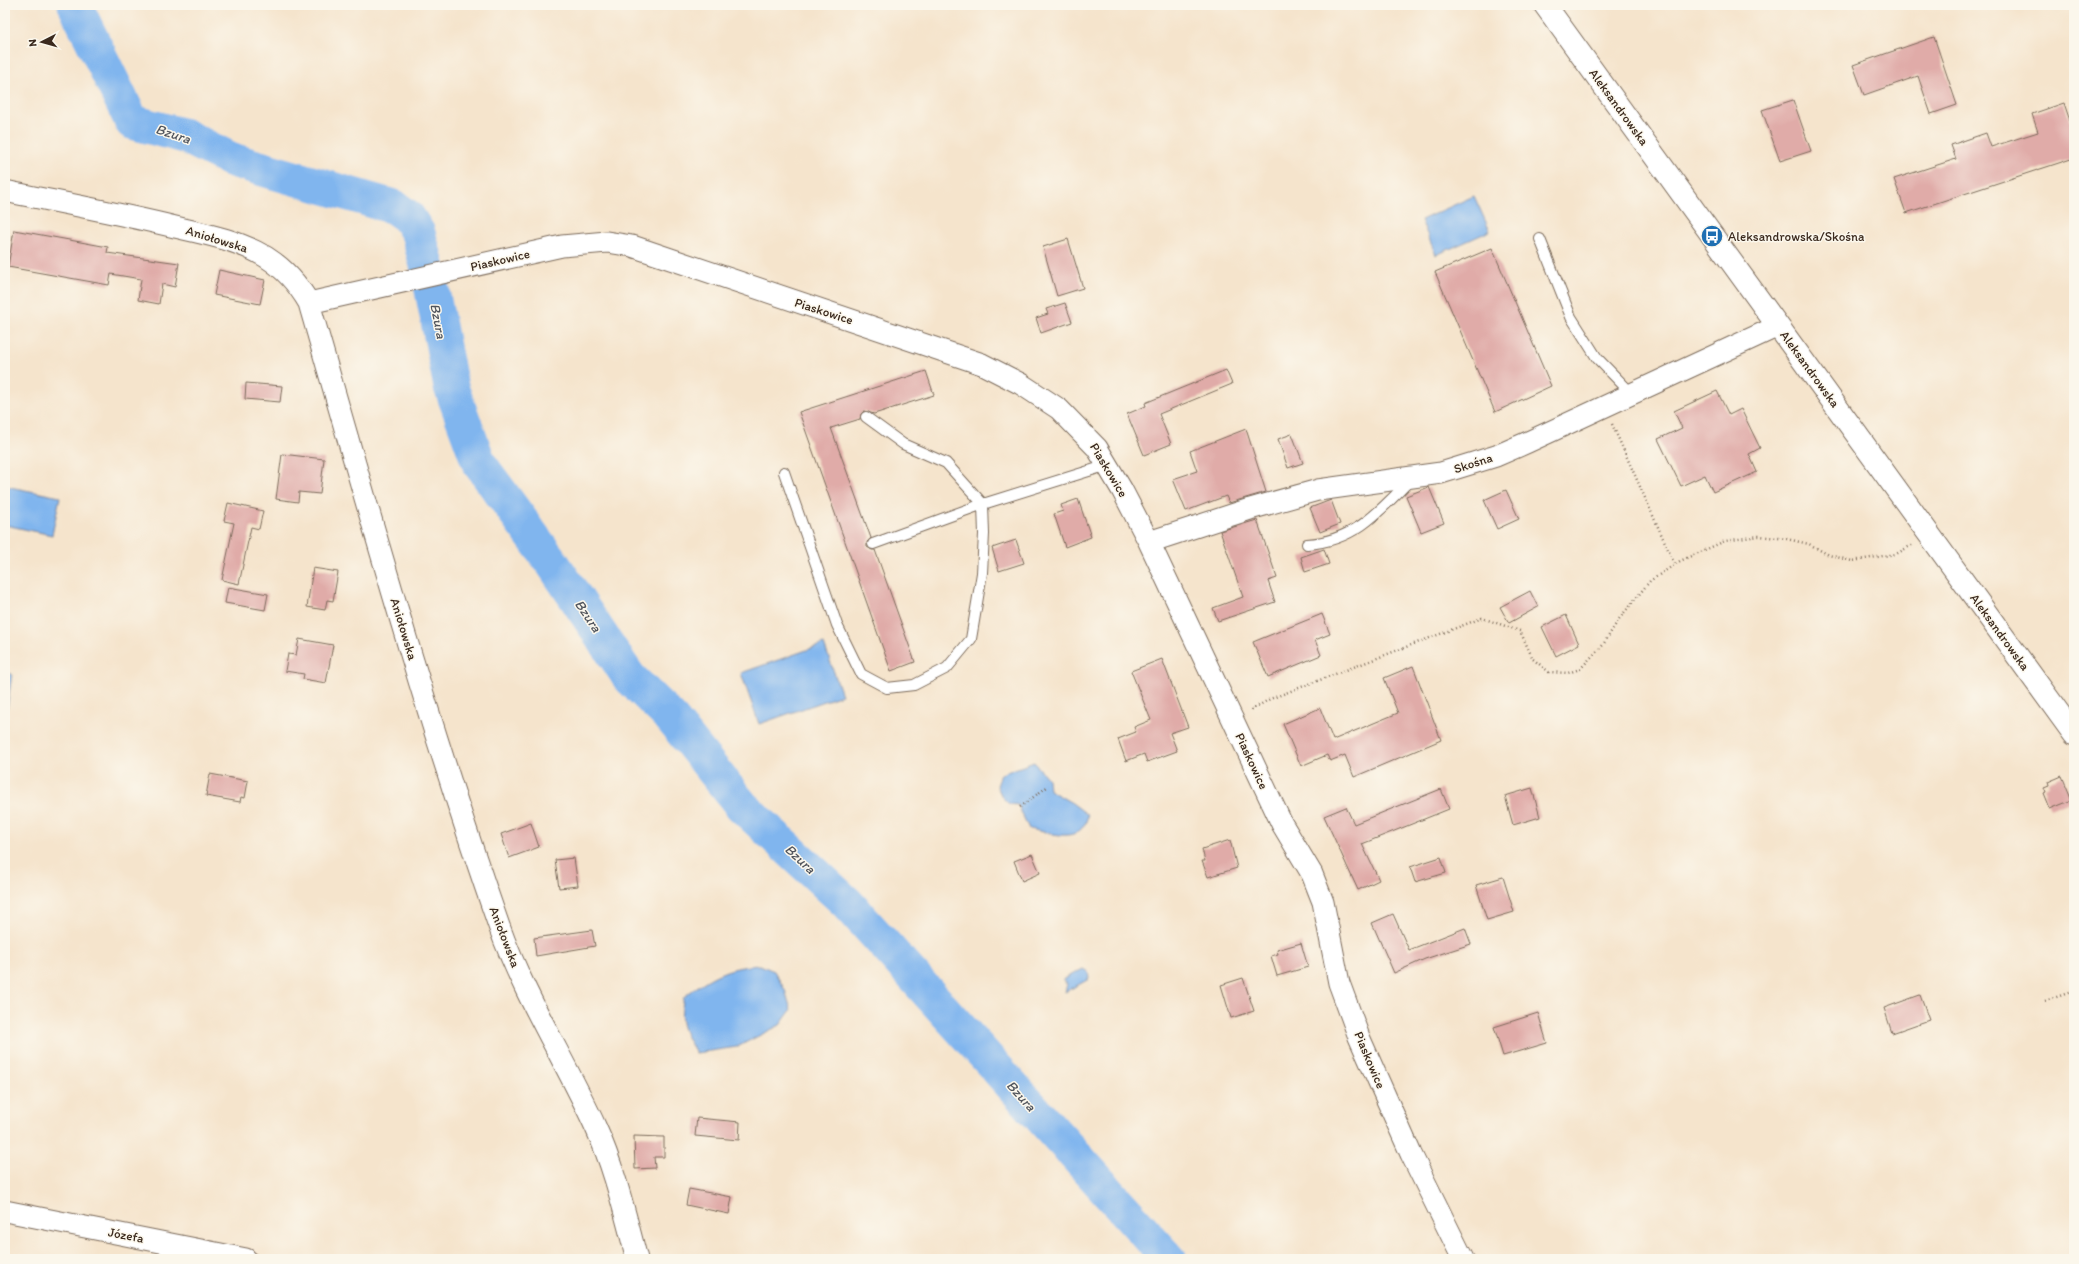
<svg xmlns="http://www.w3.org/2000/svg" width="2079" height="1264" font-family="Itim,sans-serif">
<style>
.water{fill:#80b5ee;stroke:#5e7086}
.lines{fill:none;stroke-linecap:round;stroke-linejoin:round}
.river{stroke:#80b5ee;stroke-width:35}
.building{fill:#e0aba8}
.lane-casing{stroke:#7c6b5b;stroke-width:12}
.street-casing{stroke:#7c6b5b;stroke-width:23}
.secondary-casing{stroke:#7c6b5b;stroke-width:24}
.path{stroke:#7c6b5b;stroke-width:2.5;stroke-dasharray:1 3;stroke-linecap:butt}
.lane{stroke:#fff;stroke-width:10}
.street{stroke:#fff;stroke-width:21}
.secondary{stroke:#fff;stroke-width:22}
.labels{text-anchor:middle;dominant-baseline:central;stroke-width:3;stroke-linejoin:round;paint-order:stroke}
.street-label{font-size:13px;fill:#3b2a1e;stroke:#fbf7ec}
.poi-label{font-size:13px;fill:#3b2a1e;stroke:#fbf7ec;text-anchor:start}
.water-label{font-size:14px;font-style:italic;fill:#50545c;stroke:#fbf7ec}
</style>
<rect width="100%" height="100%" fill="#fbf7ec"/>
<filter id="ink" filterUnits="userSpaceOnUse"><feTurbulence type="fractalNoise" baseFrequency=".025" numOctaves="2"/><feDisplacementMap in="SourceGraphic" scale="8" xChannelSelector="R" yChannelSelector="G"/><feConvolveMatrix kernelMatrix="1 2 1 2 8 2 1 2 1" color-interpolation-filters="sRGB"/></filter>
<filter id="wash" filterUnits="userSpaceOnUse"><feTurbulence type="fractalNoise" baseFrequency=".012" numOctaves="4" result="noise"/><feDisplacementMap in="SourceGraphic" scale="16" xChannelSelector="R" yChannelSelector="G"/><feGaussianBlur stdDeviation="0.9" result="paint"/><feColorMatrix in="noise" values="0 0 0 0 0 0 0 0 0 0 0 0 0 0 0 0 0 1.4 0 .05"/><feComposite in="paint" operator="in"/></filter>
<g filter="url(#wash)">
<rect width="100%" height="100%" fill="#f5e4cc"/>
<path class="water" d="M1474 196 1490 231 1436 255 1421 220Z
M5 486 60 497 52 535 5 525Z
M824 644 842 695 759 724 741 673Z
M5 673 12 674 5 723Z
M1034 762 1048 779 1049 790 1072 803 1088 815C1081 846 1053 833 1029 829L1018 805 1009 804 1002 797 997 786 1001 774Z
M760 965 774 971 785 990 791 1010 780 1025 737 1047 696 1053C683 1030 678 1024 684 997 710 976 727 967 760 965Z
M1083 969 1088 972 1089 979 1065 992 1067 984 1062 980Z"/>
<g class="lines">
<path class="river" d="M75 5 132 122 185 136 232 160 394 207 408 217 418 233 427 265 451 387 479 463 553 564 629 677 672 719 742 806 847 903 1169 1259"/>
</g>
<g id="blocks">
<path class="building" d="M1934 37 1957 105 1931 114 1918 76 1864 95 1853 65Z
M1793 100 1811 151 1780 161 1762 110Z
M2064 103 2070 121 2074 120V158L1906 213 1894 179 1956 159 1951 145 1986 133 1991 147 2038 132 2032 114Z
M14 230 108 247 107 253 179 263 175 287 162 284 159 304 138 300 141 279 111 274 109 285 8 267Z
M1068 239 1083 288 1057 296 1043 247Z
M1492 248 1551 386 1495 412 1435 272Z
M219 270 265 280 260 304 214 295Z
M1065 303 1072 322 1041 333 1036 318 1048 314 1046 309Z
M1226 370 1232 384 1159 414 1171 444 1144 455 1127 414 1146 406 1145 403Z
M926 371 934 395 874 414 864 411 861 414 860 419 831 428 871 538 867 542V547L872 550H875L915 662 891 671 799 412Z
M246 383 282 386 280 402 245 399Z
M1717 391 1729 415 1741 409 1760 448 1749 454 1757 472 1713 492 1705 475 1681 486 1658 439 1682 428 1674 411Z
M1246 429 1266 492 1229 503 1226 496 1186 511 1173 479 1197 471 1190 451Z
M1292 434 1303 463 1288 468 1278 439Z
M282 454 324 459 320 494 299 492 298 502 276 499Z
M1429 487 1444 523 1421 532 1406 496Z
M1506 490 1519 519 1497 529 1484 500Z
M1078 499 1091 537 1065 547 1054 514 1063 511 1061 505Z
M1331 500 1340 524 1320 532 1310 508Z
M228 503 263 511 259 529 251 527 239 584 222 580 234 523 224 521Z
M1257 520 1277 578 1268 581 1275 602 1218 621 1213 608 1243 597 1220 531Z
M1016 540 1024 563 999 571 992 548Z
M1324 549 1329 564 1305 572 1301 557Z
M313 568 338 572 333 601 327 600 325 610 307 607Z
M228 587 268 594 265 610 225 603Z
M1530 591 1538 607 1509 623 1500 607Z
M1322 614 1330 634 1315 640 1321 655 1268 677 1253 642Z
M1566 615 1579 644 1556 656 1542 627Z
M299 639 333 645 326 683 303 679 304 674 285 671 288 654 296 655Z
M1162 659 1188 727 1170 733 1177 751 1147 762 1144 754 1126 761 1118 739 1136 732 1134 727 1151 720 1131 671Z
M1413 666 1441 740 1354 777 1345 755 1330 761 1327 755 1301 766 1283 724 1320 708 1333 740 1398 713 1384 678Z
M210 774 248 781 245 798 241 797 240 802 206 796Z
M2062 776 2072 800 2050 809 2044 794 2046 793 2044 788 2049 786 2048 782Z
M1532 788 1540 817 1513 825 1505 796Z
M1441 789 1449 809 1362 844 1379 880 1358 890 1324 816 1346 807 1354 824Z
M531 823 539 847 509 858 501 834Z
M1230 840 1237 868 1208 877 1202 861H1205L1202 849Z
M1032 854 1040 873 1022 881 1014 861Z
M1441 857 1446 873 1415 882 1410 867Z
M574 858 578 886 559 888 555 860Z
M1503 877 1514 912 1487 920 1476 885Z
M1393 914 1409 950 1465 928 1471 944 1425 959 1394 973 1372 923Z
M592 930 595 946 536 956 534 938Z
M1301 943 1308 967 1277 976 1271 956 1278 954 1277 950Z
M1243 978 1254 1011 1231 1018 1221 985Z
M1920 995 1929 1020 1892 1033 1884 1008Z
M1538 1013 1547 1043 1503 1056 1494 1027Z
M697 1118 740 1122 739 1140 695 1136Z
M634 1136 664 1137V1157H654L655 1168 635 1169Z
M689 1189 732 1197 729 1214 686 1205Z"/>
</g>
</g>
<g filter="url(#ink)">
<use href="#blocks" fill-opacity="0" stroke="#7c6b5b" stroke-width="1"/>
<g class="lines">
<g class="lane-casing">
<path id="lane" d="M1540 239 1571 317 1597 358 1631 393
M784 472 837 625 861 674 887 688 914 685 947 668 971 639 982 573 984 534 983 504 946 463 903 444 866 417
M873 544 983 504 1108 465
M1307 544C1355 541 1380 511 1411 479"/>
</g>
<g class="street-casing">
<path id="street" d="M5 191C62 203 118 213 175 227 206 234 238 240 266 257 285 269 298 284 309 303 369 512 427 721 499 926 524 996 565 1060 596 1128 615 1169 625 1215 637 1259
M309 303 562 246 607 242 632 246 982 364 1021 384 1059 409 1097 448 1122 490 1149 542 1282 824 1312 874 1323 902 1339 983 1359 1037 1411 1154 1463 1259
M1149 542 1250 509 1318 490 1441 473 1496 456 1528 442 1778 326
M5 1211 246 1259"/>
</g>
<g class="secondary-casing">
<path id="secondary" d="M1545 5 2074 734"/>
</g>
<path class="path" d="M1612 424 1675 565
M1251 710 1270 699 1482 618 1520 631 1533 659 1549 672 1568 673 1580 669 1603 645 1619 619 1650 581 1680 561 1725 541 1759 536 1787 539 1809 544 1829 555 1852 561 1896 554 1912 545
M1020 807 1047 787
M2045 1001 2074 991"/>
<use href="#lane" class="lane"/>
<use href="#street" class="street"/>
<use href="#secondary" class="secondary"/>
</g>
</g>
<defs>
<g id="bus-disc" transform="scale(1.15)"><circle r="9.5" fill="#1f6fb2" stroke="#fbf7ec"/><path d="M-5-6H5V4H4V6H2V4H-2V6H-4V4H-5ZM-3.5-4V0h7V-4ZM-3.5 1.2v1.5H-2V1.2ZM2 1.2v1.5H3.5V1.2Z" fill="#fff"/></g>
</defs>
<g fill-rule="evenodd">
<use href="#bus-disc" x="1712" y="236"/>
</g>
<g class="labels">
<g class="street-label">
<text transform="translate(1619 107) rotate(54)">Aleksandrowska</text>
<text transform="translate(217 239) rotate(17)">Aniołowska</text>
<text transform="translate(500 260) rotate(-13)">Piaskowice</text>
<text transform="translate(824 311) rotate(18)">Piaskowice</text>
<text transform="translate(1810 369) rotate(54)">Aleksandrowska</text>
<text transform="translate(1473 463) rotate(-18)">Skośna</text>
<text transform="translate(1109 470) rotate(59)">Piaskowice</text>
<text transform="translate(404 629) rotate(73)">Aniołowska</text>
<text transform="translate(2000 632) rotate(54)">Aleksandrowska</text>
<text transform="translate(1252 761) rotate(65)">Piaskowice</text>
<text transform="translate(505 937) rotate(69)">Aniołowska</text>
<text transform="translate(1370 1060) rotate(67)">Piaskowice</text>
<text transform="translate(126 1235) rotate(11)">Józefa</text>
</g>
<g class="poi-label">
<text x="1728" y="236">Aleksandrowska/Skośna</text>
</g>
<g class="water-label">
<text transform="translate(173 134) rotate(18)">Bzura</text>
<text transform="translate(438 321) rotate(79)">Bzura</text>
<text transform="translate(588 616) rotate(56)">Bzura</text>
<text transform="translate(800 859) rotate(43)">Bzura</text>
<text transform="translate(1021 1096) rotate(48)">Bzura</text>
</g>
</g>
<rect width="2079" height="1264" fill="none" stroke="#fbf7ec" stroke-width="20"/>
<g transform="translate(42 42) rotate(264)" stroke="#fbf7ec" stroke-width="3" paint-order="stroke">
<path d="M0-3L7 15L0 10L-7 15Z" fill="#3b2a1e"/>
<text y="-6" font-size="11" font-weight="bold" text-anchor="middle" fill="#3b2a1e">N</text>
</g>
</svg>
